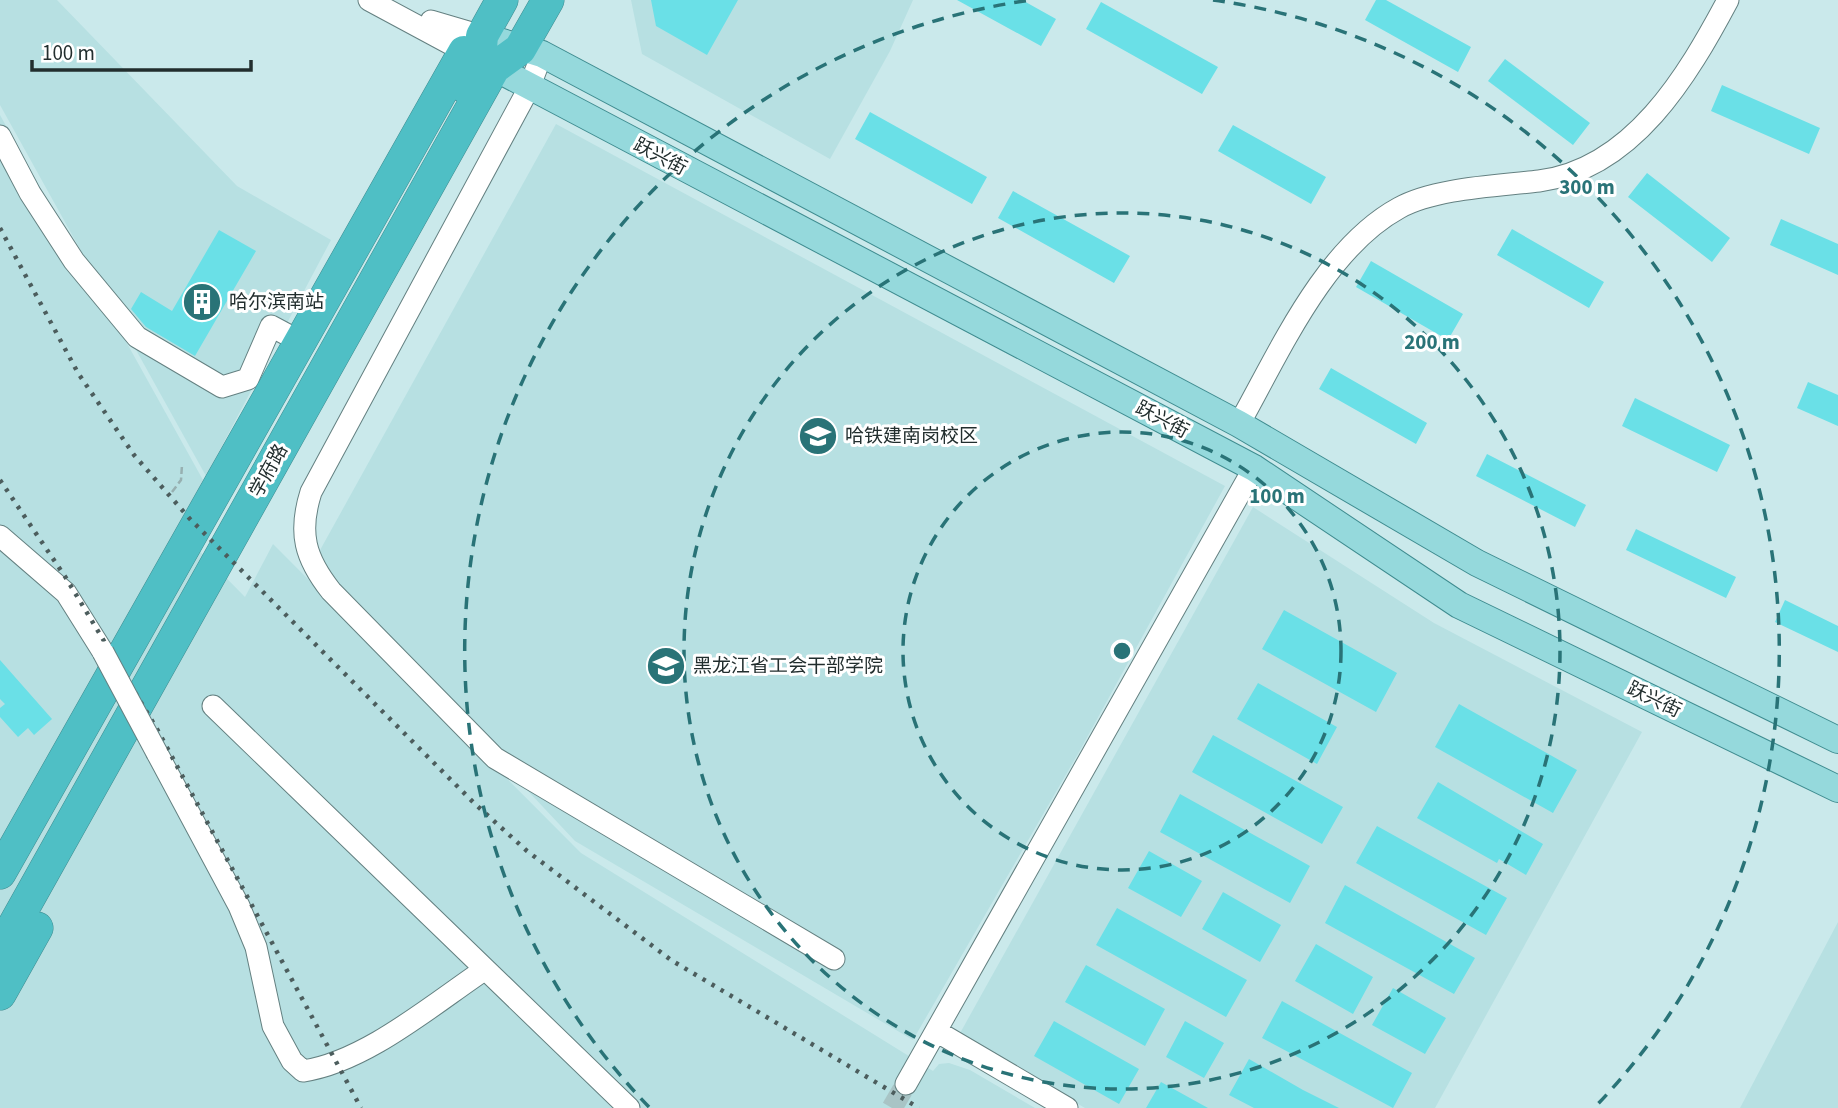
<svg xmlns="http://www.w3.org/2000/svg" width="1838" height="1108" font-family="'Source Sans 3','Noto Sans SC',sans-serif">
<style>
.built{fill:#b7e0e2}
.building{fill:#6ae0e7}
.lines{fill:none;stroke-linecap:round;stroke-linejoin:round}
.minor-tunnel{stroke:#a8c4c5;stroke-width:21;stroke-dasharray:21 10;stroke-linecap:butt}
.minor-casing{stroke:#648081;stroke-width:23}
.major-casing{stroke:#3f8c90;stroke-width:28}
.highway-casing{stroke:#3f8c90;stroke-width:33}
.path{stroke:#97b0b1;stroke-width:2.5;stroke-dasharray:7 3.5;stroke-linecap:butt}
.minor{stroke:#fff;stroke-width:21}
.major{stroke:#95d9dc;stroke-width:26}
.highway{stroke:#4fbfc5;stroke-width:32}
.rail{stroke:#4c5d5d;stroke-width:4.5;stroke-dasharray:3.5 7;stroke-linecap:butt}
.minor-bridge-casing{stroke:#648081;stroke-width:23;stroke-linecap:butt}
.minor-bridge{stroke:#fff;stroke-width:21}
.ring{fill:none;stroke:#297377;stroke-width:3.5;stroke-dasharray:12 9}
.labels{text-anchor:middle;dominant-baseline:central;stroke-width:6;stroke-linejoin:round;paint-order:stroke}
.street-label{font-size:19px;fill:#222e2e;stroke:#fff}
.poi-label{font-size:19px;fill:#222e2e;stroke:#fff;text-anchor:start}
.centre{fill:#297377;stroke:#fff;stroke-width:3.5}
.ring-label{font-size:21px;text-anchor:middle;font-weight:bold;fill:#297377;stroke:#fff;stroke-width:6;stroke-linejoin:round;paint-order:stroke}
</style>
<rect width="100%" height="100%" fill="#cae9eb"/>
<path class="built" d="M0 0H57L237 186 331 240 206 476 0 105Z
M631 0H913L890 51 830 159 642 54Z
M0 115 203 480 177 528 245 597 273 544 581 853 933 1071 939 1064 949 1063 970 1070 1035 1108H0Z
M556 124 1225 486 1079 752 913 1040 575 841 329 579 319 552Z
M1253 507 1434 623 1642 732 1435 1108H1085L959 1035Z
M1838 922V1108H1740Z"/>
<path class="building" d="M651 0H738L707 55 656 26Z
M957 0H1022L1056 19 1041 46Z
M1376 0H1386L1471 47 1458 72 1365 20Z
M1101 2 1218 67 1202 94 1086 29Z
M1505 59 1590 123 1573 145 1488 81Z
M1722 85 1820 128 1809 154 1711 111Z
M870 112 987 177 972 204 855 139Z
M1233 125 1326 177 1311 204 1218 151Z
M1647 173 1730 238 1712 262 1628 197Z
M1013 191 1130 256 1114 283 998 218Z
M1781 219 1838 244V275L1770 245Z
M1512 229 1604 282 1589 308 1497 255Z
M219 230 256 251 195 356 146 327 131 309 141 292 172 311Z
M1371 261 1463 314 1448 340 1356 287Z
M1331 368 1427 423 1416 444 1319 389Z
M1808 382 1838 395V426L1797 408Z
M1635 398 1730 445 1717 472 1622 426Z
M1487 454 1586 505 1575 527 1476 476Z
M1636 529 1736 577 1726 598 1626 550Z
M1785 600 1838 626V652L1775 622Z
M1284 610 1397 673 1376 712 1262 649Z
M0 660 52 719 34 735 28 728 18 737 0 717V708L5 704 0 699Z
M1258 683 1337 727 1317 764 1237 719Z
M1459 704 1577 770 1553 813 1435 747Z
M1213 735 1343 807 1322 844 1192 772Z
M1438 782 1543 844 1526 875 1499 859 1497 863 1417 818Z
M1180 794 1310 866 1290 903 1160 832Z
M1377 826 1507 898 1486 935 1356 863Z
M1149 851 1202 881 1181 917 1128 888Z
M1345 885 1475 958 1454 994 1325 923Z
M1223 892 1281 925 1260 962 1202 929Z
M1117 908 1247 980 1226 1017 1096 945Z
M1316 944 1373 977 1353 1014 1295 981Z
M1086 965 1165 1009 1145 1046 1065 1002Z
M1393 988 1446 1018 1425 1054 1372 1025Z
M1282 1001 1412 1073 1393 1108 1262 1038Z
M1054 1021 1139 1069 1119 1104 1034 1056Z
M1185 1021 1224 1043 1204 1078 1166 1057Z
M1249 1059 1303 1090 1339 1108H1254L1229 1095Z
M1161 1082 1208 1108H1146Z"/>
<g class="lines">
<path class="minor-tunnel" d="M892 1108 906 1084"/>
<g class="minor-casing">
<path id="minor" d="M369 0 475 57
M431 21 482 36
M542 54 529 88 311 492C298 533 305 558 331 591L495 758 834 959
M0 136 30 193 74 261 137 337 222 387 248 379 271 326 299 341
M1239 424C1279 353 1324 249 1399 208 1435 188 1498 186 1539 181 1633 169 1688 75 1728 0
M0 536 66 593 103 652
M213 706 629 1108
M157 753 239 906 256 947 273 1026 292 1061 303 1071C365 1062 432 1005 484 970
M936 1031 1067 1108
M906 1084 1254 468"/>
</g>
<g class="major-casing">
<path id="major" d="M482 36 542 54 1239 424 1477 563 1838 740
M480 60 1254 468 1459 605 1838 789"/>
</g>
<g class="highway-casing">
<path id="highway" d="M465 87 480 60 482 36 502 0
M0 873 464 52
M0 950 494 68 520 49 548 0
M0 994 37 928"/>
</g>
<path class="path" d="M172 492 181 480 182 465"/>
<use href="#minor" class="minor"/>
<use href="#major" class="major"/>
<use href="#highway" class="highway"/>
<path class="rail" d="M0 228 78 373 134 455 190 519 474 803 527 851 671 960 919 1108
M0 480 66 578 157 729 361 1108"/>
<g class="minor-bridge-casing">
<path id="minor-bridge" d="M103 652 157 753"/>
</g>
<use href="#minor-bridge" class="minor-bridge"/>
</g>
<g class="ring">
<circle cx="1122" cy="651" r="219"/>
<circle cx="1122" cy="651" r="438"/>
<path d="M649 1107A657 657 0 0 1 1031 0M1213 0A657 657 0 0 1 1595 1107"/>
</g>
<defs>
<g id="building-disc" transform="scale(2.0125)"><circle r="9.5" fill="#297377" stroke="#fff"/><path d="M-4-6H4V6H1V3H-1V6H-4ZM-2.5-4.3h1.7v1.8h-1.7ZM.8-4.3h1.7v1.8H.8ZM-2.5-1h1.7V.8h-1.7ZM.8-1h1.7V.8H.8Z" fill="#fff"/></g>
<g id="school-disc" transform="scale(2.0125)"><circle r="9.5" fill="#297377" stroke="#fff"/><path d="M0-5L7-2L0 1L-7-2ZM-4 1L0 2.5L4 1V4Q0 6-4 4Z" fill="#fff"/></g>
<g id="university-disc" transform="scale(2.0125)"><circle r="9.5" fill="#297377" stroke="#fff"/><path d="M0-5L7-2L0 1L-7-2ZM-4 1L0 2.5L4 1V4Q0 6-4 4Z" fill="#fff"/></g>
</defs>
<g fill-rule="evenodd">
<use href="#building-disc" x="202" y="302"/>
<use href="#school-disc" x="818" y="436"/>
<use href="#university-disc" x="666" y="666"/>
</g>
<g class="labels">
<g class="street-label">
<text transform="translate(660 157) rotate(28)">跃兴街</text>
<text transform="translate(1162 420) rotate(28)">跃兴街</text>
<text transform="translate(269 471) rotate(-61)">学府路</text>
<text transform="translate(1654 700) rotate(26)">跃兴街</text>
</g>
<g class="poi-label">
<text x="229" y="302">哈尔滨南站</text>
<text x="845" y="436">哈铁建南岗校区</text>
<text x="693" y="666">黑龙江省工会干部学院</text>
</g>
</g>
<circle cx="1122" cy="651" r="10" class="centre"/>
<g class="ring-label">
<text x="1587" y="194">300 m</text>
<text x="1432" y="349">200 m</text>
<text x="1277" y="503">100 m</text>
</g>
<path d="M32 60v10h219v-10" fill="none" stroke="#222e2e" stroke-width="3.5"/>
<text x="42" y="60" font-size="21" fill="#222e2e" stroke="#ffffff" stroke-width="5" paint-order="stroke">100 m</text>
</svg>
